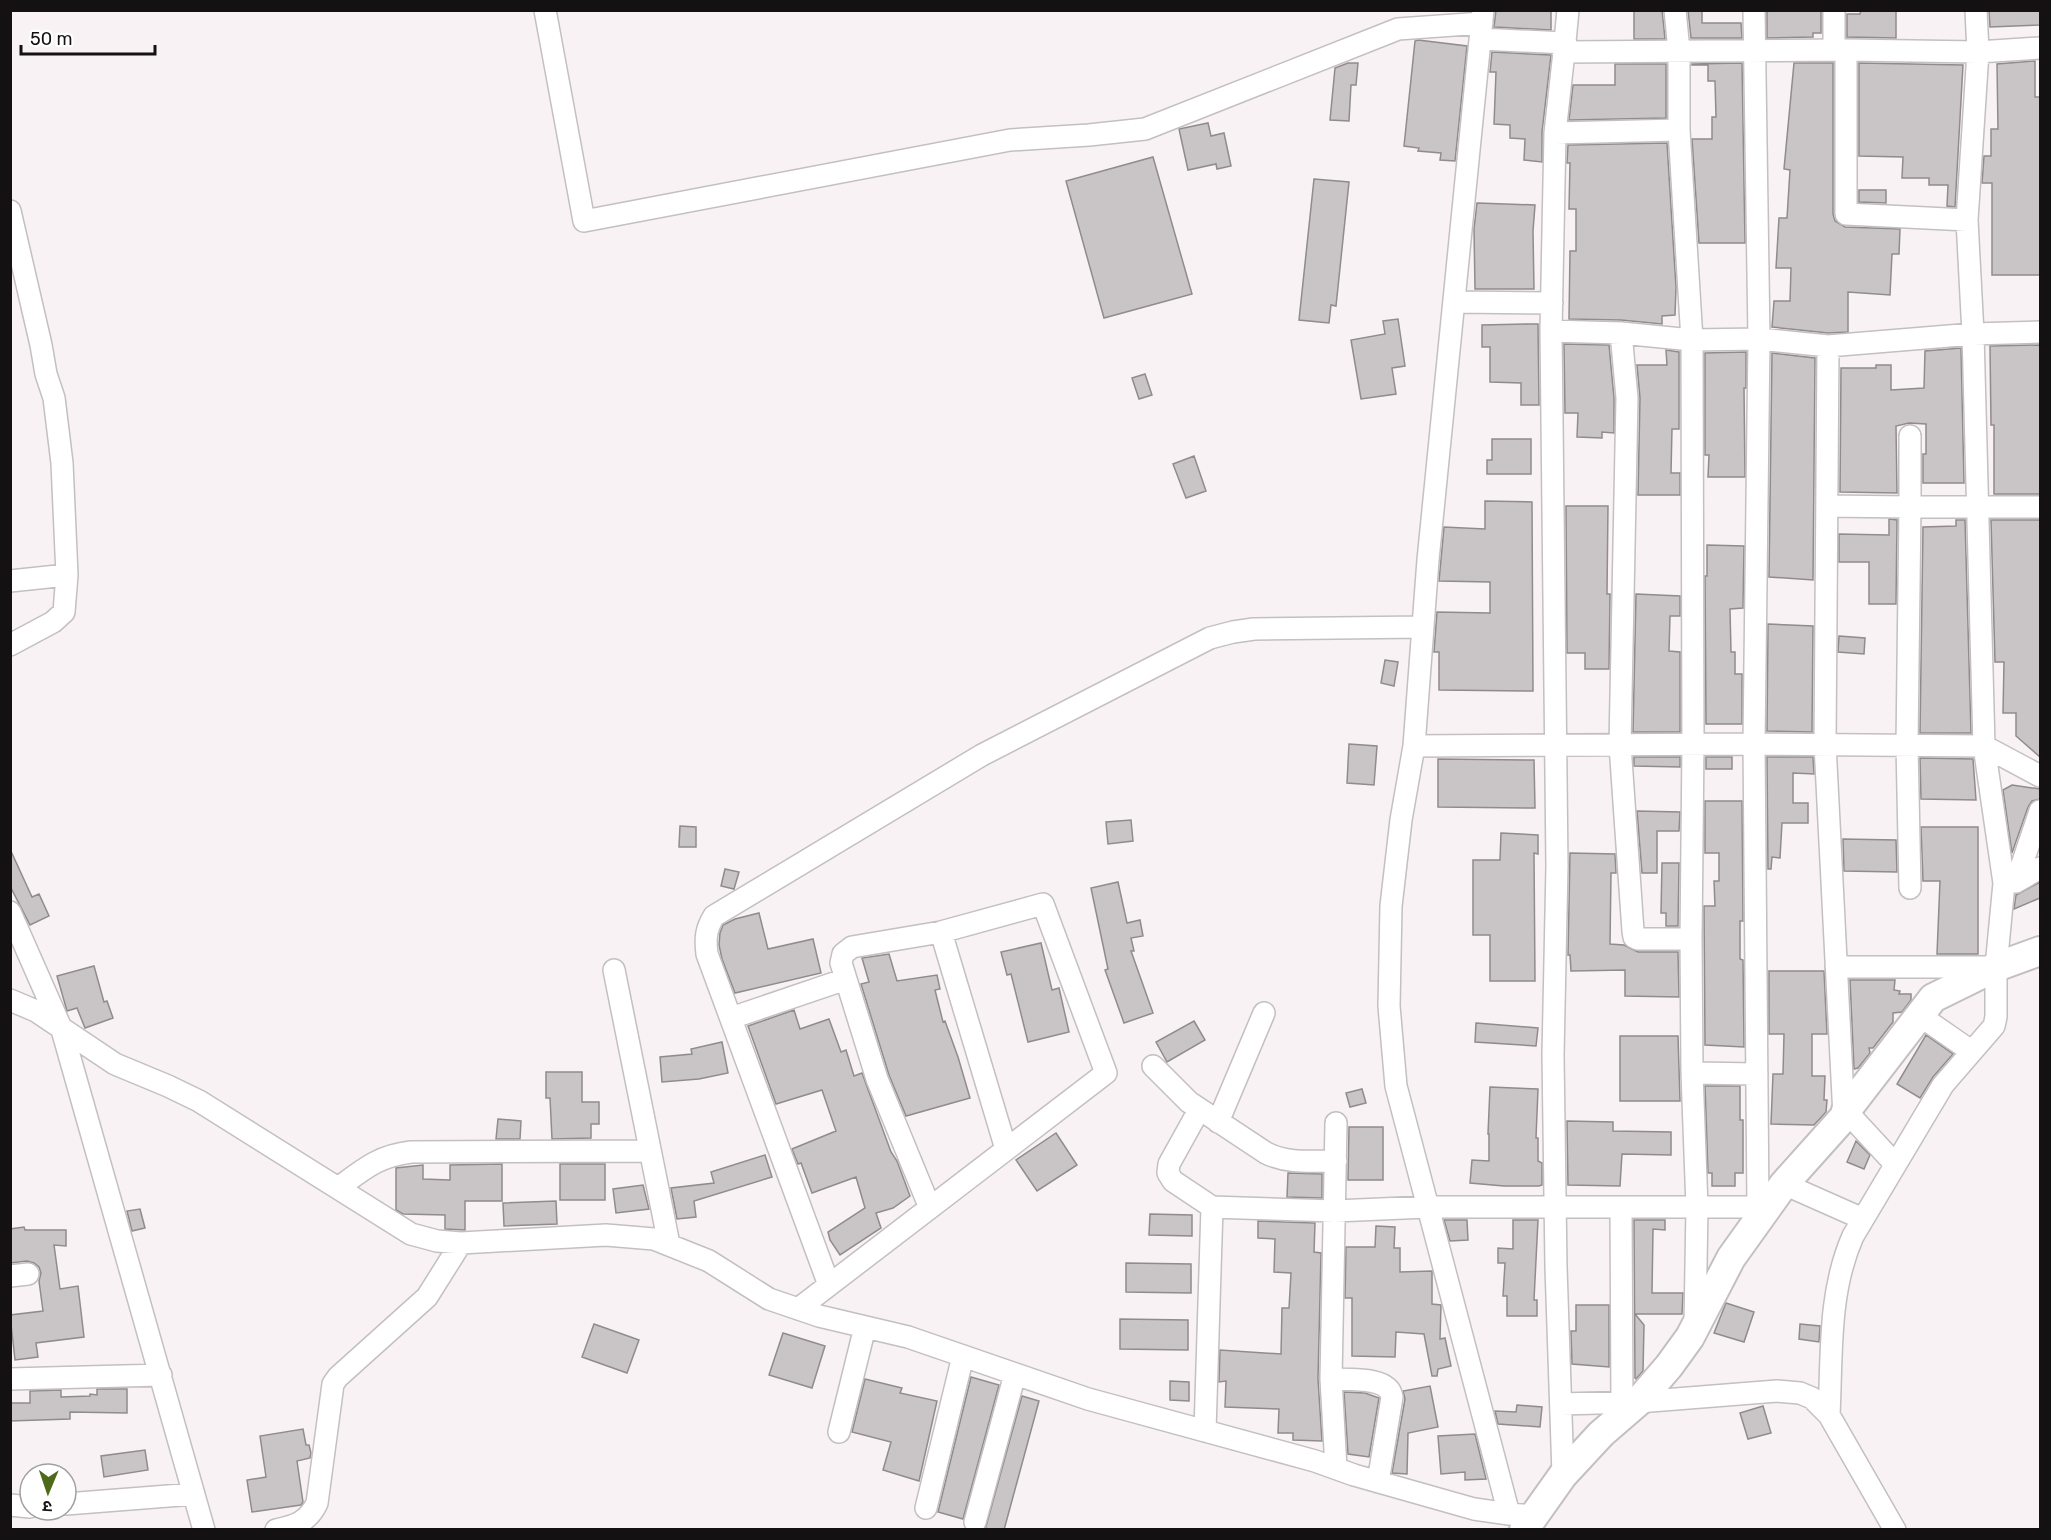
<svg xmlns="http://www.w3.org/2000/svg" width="2051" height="1540" font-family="Rubik,'Noto Sans Devanagari',sans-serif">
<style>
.building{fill:#c9c4c6;stroke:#908b8d;stroke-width:1.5}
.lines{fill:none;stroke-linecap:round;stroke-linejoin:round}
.minor-casing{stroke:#c4bfc1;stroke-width:24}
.secondary-casing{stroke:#c4bfc1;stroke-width:32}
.minor{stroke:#fff;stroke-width:21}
.secondary{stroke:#fff;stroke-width:28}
</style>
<rect width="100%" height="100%" fill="#f8f2f5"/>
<path class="building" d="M1496 10H1551V30L1494 27Z
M1634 10H1662L1665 39H1634Z
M1688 10H1702V23H1741L1742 38H1691Z
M1767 10H1821V33H1813V37L1767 38Z
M1861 10H1896V38L1847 37V14H1860Z
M1989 10H2040V25L1990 27Z
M1418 40 1467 46 1455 161 1440 160 1441 153 1418 151 1419 148 1404 146 1415 41Z
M1492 52 1551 55 1542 132V162L1524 160 1525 139 1510 138V125L1494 124 1496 72H1490Z
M2035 61V97H2040V275H1992V183H1982L1984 156H1991V129H1998L1997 64Z
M1348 63H1358L1356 85H1351L1349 121 1330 120 1335 68Z
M1742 63 1745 243H1699L1692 139H1712V117H1716L1715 81H1708V65H1692V64Z
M1794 63H1833V214L1835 221 1845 227 1900 229 1899 254H1892L1890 295 1848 292V332L1828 333 1772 327 1774 301H1790L1791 268H1776L1779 218H1787L1790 170 1784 169Z
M1859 63 1963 65 1955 207 1947 206 1948 185H1929V178H1902L1903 157 1859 156Z
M1615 64H1666V118L1569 120 1573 85H1615Z
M1208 123 1211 136 1224 133 1231 166 1217 169 1216 164 1188 170 1179 129Z
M1667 143 1676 287 1675 315 1662 316V324L1621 320 1569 319 1570 251H1576V209H1569L1570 163H1567L1568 145Z
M1153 157 1192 294 1104 318 1066 181Z
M1314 179 1349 182 1336 306 1331 305 1329 323 1299 320Z
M1859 190H1886V203L1859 202Z
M1477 203 1535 205 1533 231 1534 289H1475L1474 229Z
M1398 319 1405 366 1392 368 1396 394 1361 399 1351 340 1385 334 1383 321Z
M1530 324H1538L1539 405H1521V383L1490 382V347H1482V325Z
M1564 344 1609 345 1614 398V433L1602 432V438L1577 437 1578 413H1565Z
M2040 345V494H1994V425H1991L1990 346Z
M1961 348 1964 483H1923V454H1926V424L1909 423 1896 426 1897 493 1840 492 1841 368H1876V365H1891V390L1924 388 1925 351Z
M1666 350 1679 352V429H1672L1671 473H1680V495H1638L1640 398 1637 365H1667Z
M1746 352V388H1744L1745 477H1708L1709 455H1705V353Z
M1772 353 1815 358 1813 580 1769 577Z
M1145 374 1152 395 1139 399 1132 378Z
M1492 439H1531V474H1487V460H1492Z
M1194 456 1206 491 1186 498 1173 464Z
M1485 501 1532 502 1533 691 1439 690V652H1434L1437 612 1490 613V582L1439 581 1444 527 1485 529Z
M1566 506H1608L1607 594H1610L1609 669H1585V653H1567Z
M1889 519 1897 520 1896 604H1869V562H1839V534L1889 535Z
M1956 520H1965L1971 733H1920L1923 527 1956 526Z
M1991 520H2040V757L2016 736V713H2003L2004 662H1995Z
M1707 545 1744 546 1743 608 1730 609 1731 652H1735V674H1742V724H1706L1705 576H1707Z
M1636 594 1680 596V616H1670L1669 651 1680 652V732H1633Z
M1768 624 1813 626 1812 732 1767 731Z
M1839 636 1865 638 1864 654 1838 652Z
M1385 660 1398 662 1394 686 1381 683Z
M1349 744 1377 746 1374 785 1347 783Z
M1634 757H1680V767L1634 766Z
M1706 757H1732V769H1706Z
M1767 757H1813L1814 774 1793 773V803H1808V823H1782L1780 858 1772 857 1771 869H1768Z
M1920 758 1973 759 1976 800 1921 799Z
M1438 759 1534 760 1535 808 1438 807Z
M2012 785 2040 789V799L2032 801 2028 807 2012 853 2003 790Z
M1705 801H1742L1743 921H1740V959L1743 960 1744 1047 1705 1045 1704 906H1715L1714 881H1719V853H1705Z
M1637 811 1680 812 1679 831H1657V873H1642Z
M1131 820 1133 841 1108 844 1106 822Z
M680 826 696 827V847H679Z
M1921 827H1978V954H1937L1940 881H1923Z
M1501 833 1538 835V854L1534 853 1535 981H1490V935H1473V860H1500Z
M1843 839 1896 840 1897 872 1844 871Z
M10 849 32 897 39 894 49 916 30 925 10 886Z
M1570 853 1615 854 1616 873H1611L1610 944 1624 945 1638 952H1678L1679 997 1625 996V970L1571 971 1570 955H1568Z
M1662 863H1679L1678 926H1666V913H1661Z
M725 869 739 872 734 889 721 886Z
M1118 882 1127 923 1140 920 1143 936 1131 938 1134 951H1131L1153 1013 1124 1023 1105 970 1108 969 1091 888Z
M2040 882V898L2014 909 2016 895Z
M759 913 768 949 813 939 821 973 735 993 722 959 719 945 720 933 723 925 735 919Z
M1041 943 1052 990 1059 988 1069 1032 1028 1042 1011 974 1007 975 1001 952Z
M889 954 897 981 937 975 940 989 935 990 943 1022 945 1021 958 1057 970 1098 906 1116 889 1075 861 984 869 982 862 958Z
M94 966 104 1002 107 1001 113 1018 85 1028 77 1008 67 1011 57 976Z
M1769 971H1824L1827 1034H1812V1076H1825L1824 1100H1827L1826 1112 1814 1125 1771 1124 1773 1074H1783L1784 1034H1769Z
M1850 980H1895L1894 990 1900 991 1899 994H1911V1000L1902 1012 1893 1013V1022L1873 1048H1869L1870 1053 1858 1068 1854 1069Z
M794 1010 800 1029 829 1019 841 1052 846 1050 854 1076 862 1073 891 1152 897 1161 910 1196 893 1208 876 1213 881 1228 840 1255 830 1240 828 1232 865 1208 856 1177 812 1193 801 1163 798 1164 792 1149 836 1131 822 1090 776 1104 748 1026Z
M1194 1021 1205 1040 1167 1062 1156 1042Z
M1476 1023 1538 1028 1536 1046 1475 1042Z
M1926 1035 1953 1054 1933 1077 1920 1098 1897 1084Z
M1620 1036H1678L1680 1101H1620Z
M722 1042 728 1073 699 1079 662 1082 660 1057 692 1054 691 1049Z
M546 1072H582V1102H599V1124H591V1138L552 1139 550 1098H546Z
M1705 1086H1740V1120H1743V1173H1735V1186H1712V1173H1708Z
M1490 1087 1538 1089 1536 1138H1538V1161L1542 1163V1185L1539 1186H1504L1470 1183 1472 1160 1489 1161V1134H1488Z
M1362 1089 1366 1103 1350 1107 1346 1093Z
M498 1119 521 1121 520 1139H496Z
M1567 1121 1613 1122V1131L1671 1132V1155L1622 1154 1620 1186 1568 1185Z
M1349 1127H1383V1180H1348Z
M1056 1133 1077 1165 1037 1191 1016 1160Z
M1856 1141 1870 1155 1864 1169 1847 1162Z
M765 1155 772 1177 694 1201 696 1217 677 1219 671 1188 714 1183 711 1172Z
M502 1164V1201H465V1230L445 1229V1215L403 1214 396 1210V1168L423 1165V1179L450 1180V1165Z
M560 1164H605V1200H560Z
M1288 1173 1322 1174V1198L1287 1197Z
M643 1185 649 1209 616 1213 613 1189Z
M556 1201 557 1224 504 1226 503 1203Z
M140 1209 145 1228 132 1231 127 1211Z
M1150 1214 1192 1215V1236L1149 1235Z
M1444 1220H1467L1468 1240 1450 1241Z
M1513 1220H1538L1534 1300H1537V1316H1507V1296H1503L1505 1263H1498V1248L1513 1249Z
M1634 1220H1665V1230L1653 1229 1652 1293H1683L1682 1314H1635L1644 1325 1643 1371 1636 1379 1635 1378Z
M1258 1221 1315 1223 1314 1252 1321 1253 1318 1379 1322 1441 1293 1440V1433H1278L1279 1409 1225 1407 1226 1381 1219 1382 1220 1350 1281 1354 1282 1308H1289L1291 1273 1274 1272 1275 1239 1258 1238Z
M1376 1226 1395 1227 1394 1248H1400V1272L1432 1271V1304L1441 1305 1440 1339 1445 1338 1451 1366 1438 1369 1437 1376H1432L1424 1334 1396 1332 1395 1357 1352 1356V1298H1345L1346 1247H1375Z
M24 1227 25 1230H66V1246L54 1245 60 1289 78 1286 84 1337 36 1343 38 1357 15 1360 10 1315 43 1311 39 1281 41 1273 39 1267 34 1263 27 1261 10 1263V1229Z
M1126 1263 1191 1264V1293L1126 1292Z
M1726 1303 1754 1312 1744 1342 1714 1333Z
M1576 1305H1609V1367L1572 1364 1571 1331H1576Z
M1120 1319 1188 1320V1350L1120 1349Z
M594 1324 639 1340 627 1373 582 1357Z
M1800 1324 1820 1326 1819 1342 1799 1339Z
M783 1333 825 1346 812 1388 769 1375Z
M971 1377 999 1385 963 1519 938 1512Z
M865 1379 902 1388 900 1393 937 1401 919 1481 883 1470 891 1442 852 1432Z
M1170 1381 1189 1382V1401L1170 1400Z
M1430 1386 1438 1427 1408 1433 1407 1474 1392 1473 1405 1399 1403 1391Z
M97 1389H127V1413L70 1412V1419L10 1421V1403H30V1391L61 1390V1397L90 1396V1394L97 1395Z
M1344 1392 1365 1393 1379 1398 1369 1457 1348 1454Z
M1022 1396 1039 1401 1004 1530H985Z
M1517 1405 1542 1407 1540 1427 1498 1424 1495 1411 1516 1412Z
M1763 1406 1771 1433 1748 1439 1740 1413Z
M303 1429 306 1445H309L311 1453 310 1458 297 1461 303 1502 301 1505 252 1512 247 1480 266 1477 260 1436Z
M1475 1434 1486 1479 1465 1480V1472L1441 1474 1438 1436Z
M145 1450 148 1470 104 1477 101 1456Z"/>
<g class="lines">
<g class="minor-casing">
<path id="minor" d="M545 10 584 221 1010 140 1089 135 1145 129 1398 29 1482 23
M1483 10 1428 560 1414 746 1401 820 1391 906 1389 1006 1396 1086 1509 1514
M1568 10 1564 52 1846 50 1978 52 2040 48
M1675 10 1679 51V130L1692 340 1693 744 1691 939 1692 1073 1697 1207 1695 1324
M1754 10 1759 339 1754 744 1758 1207 1764 1214
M1480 39 1566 43
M1834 50V10
M1846 50V214L1967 220
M1564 52 1555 133 1551 331 1621 333 1692 340 1759 339 1828 346 1973 334 2040 332
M1555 133 1679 130
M10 211 41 345 46 374 54 398 62 463 67 575 10 581
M1454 302 1552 303
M1551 331 1557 866 1553 1055 1556 1267 1563 1475
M1621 333 1627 398 1620 745 1633 931 1634 937 1638 939H1691
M1828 346 1825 744 1844 1117
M1827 506 1910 507V436
M10 645 53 622 64 612 67 575
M1414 746 1754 744 1984 746 2040 776
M2011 882H2016L2040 868
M2016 882 2040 811
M1910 888 1907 745 1910 507H2040
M10 912 62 1030 204 1530
M1836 967H1992
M614 970 669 1244
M10 1000 36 1011 115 1064 168 1086 199 1101 411 1234 437 1241 461 1243 606 1235 654 1239 709 1261 769 1299 819 1316 908 1337 1088 1399 1315 1461 1354 1475 1474 1509 1509 1514 1534 1516
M1919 1015 1971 1051
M731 1018 846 979
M1153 1066 1189 1102 1266 1153C1288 1164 1311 1161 1336 1161
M1692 1073 1757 1074
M1199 1110 1169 1164 1168 1173 1173 1181 1212 1207
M1846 1111 1895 1164
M1218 1122 1264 1013
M1784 1184 1863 1219
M338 1188C364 1169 378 1156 411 1152L650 1151
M1621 1207 1622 1402
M930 1208 877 1079 841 963 843 954 852 947 941 932
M10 1276 28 1274
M829 1285 707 954C705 938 706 929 714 916L982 755 1210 638 1233 632 1254 629 1423 627
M798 1309 1106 1073 1043 904 941 932 1006 1149
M10 1379 161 1375
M1331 1379C1349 1380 1389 1376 1392 1397L1378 1482
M1561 1404 1638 1402 1777 1391 1800 1393 1812 1398 1829 1415 1895 1530
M1829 1415C1832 1355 1828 1292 1853 1236L1943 1085 1994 1026 1996 1017V967L2004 883 1984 746 1973 334 1967 220 1978 52 1976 10
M1205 1431 1212 1207 1335 1211 1427 1207H1758
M839 1432 865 1327
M1336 1468 1331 1379 1336 1123
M66 1504 194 1494
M10 1505 30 1507
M926 1508 963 1356
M975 1522 1015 1374
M276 1530C295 1526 308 1522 317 1503L333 1384 338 1377 427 1297 461 1243"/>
</g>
<g class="secondary-casing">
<path id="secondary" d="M1524 1530 1563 1475 1601 1434 1638 1402 1669 1366 1690 1337 1731 1258 1784 1184 1844 1117 1846 1111 1933 998 1996 967 2040 951"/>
</g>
<use href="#minor" class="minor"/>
<use href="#secondary" class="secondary"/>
</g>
<rect width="2051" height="1540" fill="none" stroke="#131112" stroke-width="24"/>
<g transform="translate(48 1492) rotate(182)"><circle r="28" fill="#ffffff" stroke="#a1a0a0" stroke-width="1.5"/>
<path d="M0-4.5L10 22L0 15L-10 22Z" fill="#4f691b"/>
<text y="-9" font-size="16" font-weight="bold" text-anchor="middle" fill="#131112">उ</text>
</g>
<path d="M21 45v9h134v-9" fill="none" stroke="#131112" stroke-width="3"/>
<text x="30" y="45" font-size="18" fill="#131112" stroke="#ffffff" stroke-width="4.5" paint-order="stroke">50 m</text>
</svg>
